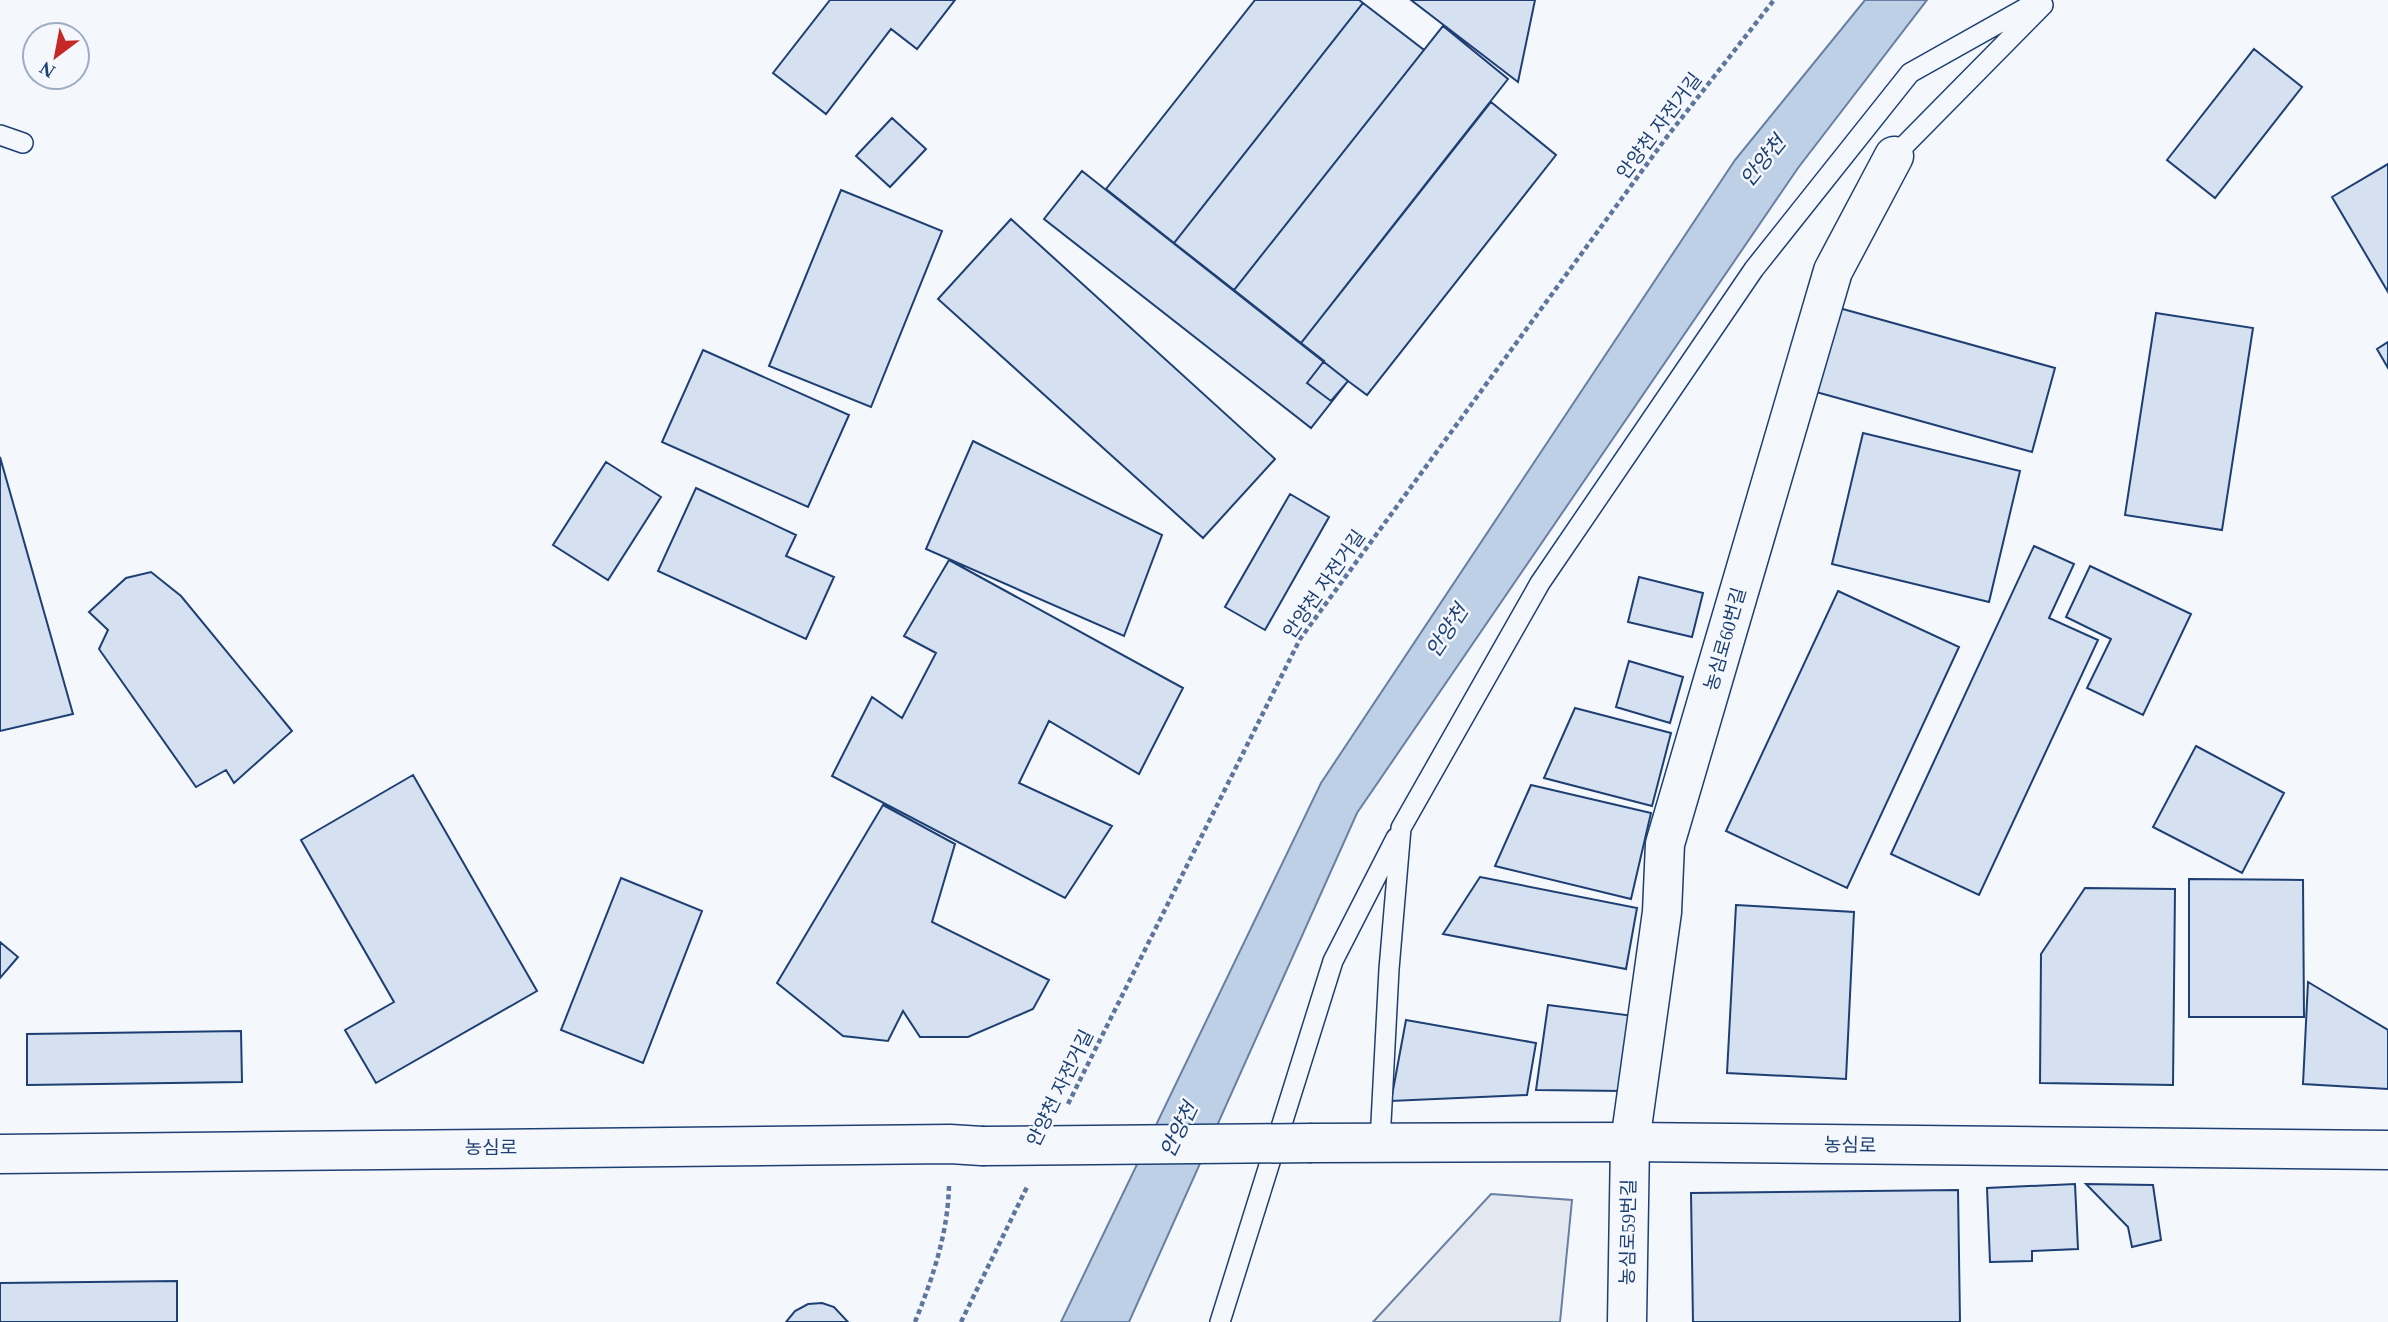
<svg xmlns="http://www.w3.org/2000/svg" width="2388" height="1322" font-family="'Times New Roman','Noto Sans KR',serif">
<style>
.parking{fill:#e3e8f0;stroke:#687fa3;stroke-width:2}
.water{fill:#bed0e5;stroke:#687fa3;stroke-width:2}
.building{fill:#d5e0f0;stroke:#1d3f73;stroke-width:2}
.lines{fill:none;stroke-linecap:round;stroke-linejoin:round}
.service-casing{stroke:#1d3f73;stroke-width:22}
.minor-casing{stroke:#1d3f73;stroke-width:41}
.tertiary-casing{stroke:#1d3f73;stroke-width:41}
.path{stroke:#5e769c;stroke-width:4.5;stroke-dasharray:5 3.5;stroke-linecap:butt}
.service{stroke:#f4f7fb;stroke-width:19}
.minor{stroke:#f4f7fb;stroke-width:38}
.tertiary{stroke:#f4f7fb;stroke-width:38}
.tertiary-bridge-casing{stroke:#1d3f73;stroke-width:41;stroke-linecap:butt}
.tertiary-bridge{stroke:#f4f7fb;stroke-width:38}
.labels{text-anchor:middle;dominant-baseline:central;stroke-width:5;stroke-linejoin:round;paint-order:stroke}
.street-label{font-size:19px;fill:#1d3f73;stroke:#f4f7fb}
.water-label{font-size:21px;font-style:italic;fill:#1d3f73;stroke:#f4f7fb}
</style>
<rect width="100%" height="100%" fill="#f4f7fb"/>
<path class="parking" d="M1491 1194 1572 1200 1560 1322H1373Z"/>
<path class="water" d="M1865 0H1927L1798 168 1357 813 1129 1322H1061L1321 783 1735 160Z"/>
<path class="building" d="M830 0H955L917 49 891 29 826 114 773 73Z
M1255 0H1359L1363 3 1174 243 1106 189Z
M1411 0H1535L1518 82Z
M1363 3 1424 50 1234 290 1174 243Z
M1443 26 1508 79 1301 343 1234 290Z
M2254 49 2302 87 2215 198 2167 160Z
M1491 102 1556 155 1367 395 1348 381 1331 401 1307 383 1324 361 1301 343Z
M892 118 926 149 890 187 856 156Z
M2388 164V292L2332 197Z
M1082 171 1348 381 1311 428 1044 219Z
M841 190 942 231 871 407 769 366Z
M1011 219 1275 459 1203 538 938 299Z
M1832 306 2055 368 2032 452 1809 390Z
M2156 313 2253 328 2222 530 2125 515Z
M2388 342V368L2377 349Z
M703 350 849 415 808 507 662 442Z
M1863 433 2020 471 1989 602 1832 564Z
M973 441 1162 535 1124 636 926 549Z
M0 457 73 714 0 731Z
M606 462 661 497 608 580 553 545Z
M696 488 796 535 786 556 834 577 806 639 658 571Z
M1290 494 1329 517 1265 630 1225 607Z
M2034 546 2074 564 2049 618 2098 640 1979 895 1891 854Z
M949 560 1183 688 1139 774 1049 721 1019 783 1112 826 1065 898 832 776 872 697 902 718 936 653 904 636Z
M2090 566 2191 614 2143 715 2087 688 2111 639 2066 617Z
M151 572 181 596 292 731 234 783 226 770 196 787 99 649 108 630 89 612 126 578Z
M1639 577 1703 593 1692 637 1628 622Z
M1838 591 1959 647 1847 888 1726 831Z
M1629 661 1683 677 1670 723 1616 707Z
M1575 708 1671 733 1652 806 1544 778Z
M2196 746 2284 793 2242 873 2153 827Z
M413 775 537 991 376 1083 345 1030 394 1002 301 840Z
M1531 785 1651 813 1631 899 1495 866Z
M883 805 955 844 932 922 1049 980 1033 1009 968 1037H920L903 1011 888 1041 843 1036 777 983Z
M1480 877 1637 908 1626 969 1443 934Z
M621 878 702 911 643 1063 561 1030Z
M2189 879 2303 880 2304 1017H2189Z
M2085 888 2175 889 2173 1085 2040 1083 2041 954Z
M1736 905 1854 912 1846 1079 1727 1073Z
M0 942 18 957 0 978Z
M2308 982 2388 1030V1089L2303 1084Z
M1548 1005 1634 1016 1624 1091 1536 1090Z
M1406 1020 1536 1043 1527 1095 1391 1101Z
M241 1031 242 1082 27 1085V1034Z
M2075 1184 2078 1249 2032 1251V1261L1990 1262 1987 1188Z
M2086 1184 2153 1185 2161 1240 2132 1247 2128 1227Z
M1958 1190 1960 1322H1693L1691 1193Z
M177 1281V1322H0V1283Z
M822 1303 834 1307 848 1322H786L795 1311 808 1304Z"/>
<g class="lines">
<g class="service-casing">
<path id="service" d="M0 135 23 143
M1894 156 2043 5
M1380 1142 1389 969 1401 828 1540 583 1754 269 1910 73 2040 0
M1220 1322 1333 961 1396 838"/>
</g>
<g class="minor-casing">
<path id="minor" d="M1627 1322 1630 1142 1662 912 1665 844 1833 271 1894 156"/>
</g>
<g class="tertiary-casing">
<path id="tertiary" d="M1312 1143 1630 1142 2388 1150
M0 1154 950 1144 982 1146"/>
</g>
<path class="path" d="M1068 1104 1300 639 1666 138 1774 0
M915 1322C933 1277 948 1233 949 1185
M961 1322 1027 1187"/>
<use href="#service" class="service"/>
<use href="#minor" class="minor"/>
<use href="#tertiary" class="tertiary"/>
<g class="tertiary-bridge-casing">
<path id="tertiary-bridge" d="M982 1146 1312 1143"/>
</g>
<use href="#tertiary-bridge" class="tertiary-bridge"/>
</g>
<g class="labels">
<g class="street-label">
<text transform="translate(1659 126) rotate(-53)">안양천 자전거길</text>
<text transform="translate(1324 584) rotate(-55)">안양천 자전거길</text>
<text transform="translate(1725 639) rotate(-74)">농심로60번길</text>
<text transform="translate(1060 1088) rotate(-64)">안양천 자전거길</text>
<text transform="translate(1850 1145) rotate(1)">농심로</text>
<text x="491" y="1147">농심로</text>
<text transform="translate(1628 1232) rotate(-89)">농심로59번길</text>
</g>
<g class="water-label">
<text transform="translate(1763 161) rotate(-51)">안양천</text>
<text transform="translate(1447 631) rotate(-57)">안양천</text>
<text transform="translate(1179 1130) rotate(-64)">안양천</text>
</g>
</g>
<g transform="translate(56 56) rotate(212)"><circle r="33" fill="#f4f7fb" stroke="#9eadc5" stroke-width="2"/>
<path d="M0-5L12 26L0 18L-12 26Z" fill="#c62828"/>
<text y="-10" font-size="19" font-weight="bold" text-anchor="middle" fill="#1d3f73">N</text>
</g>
</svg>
